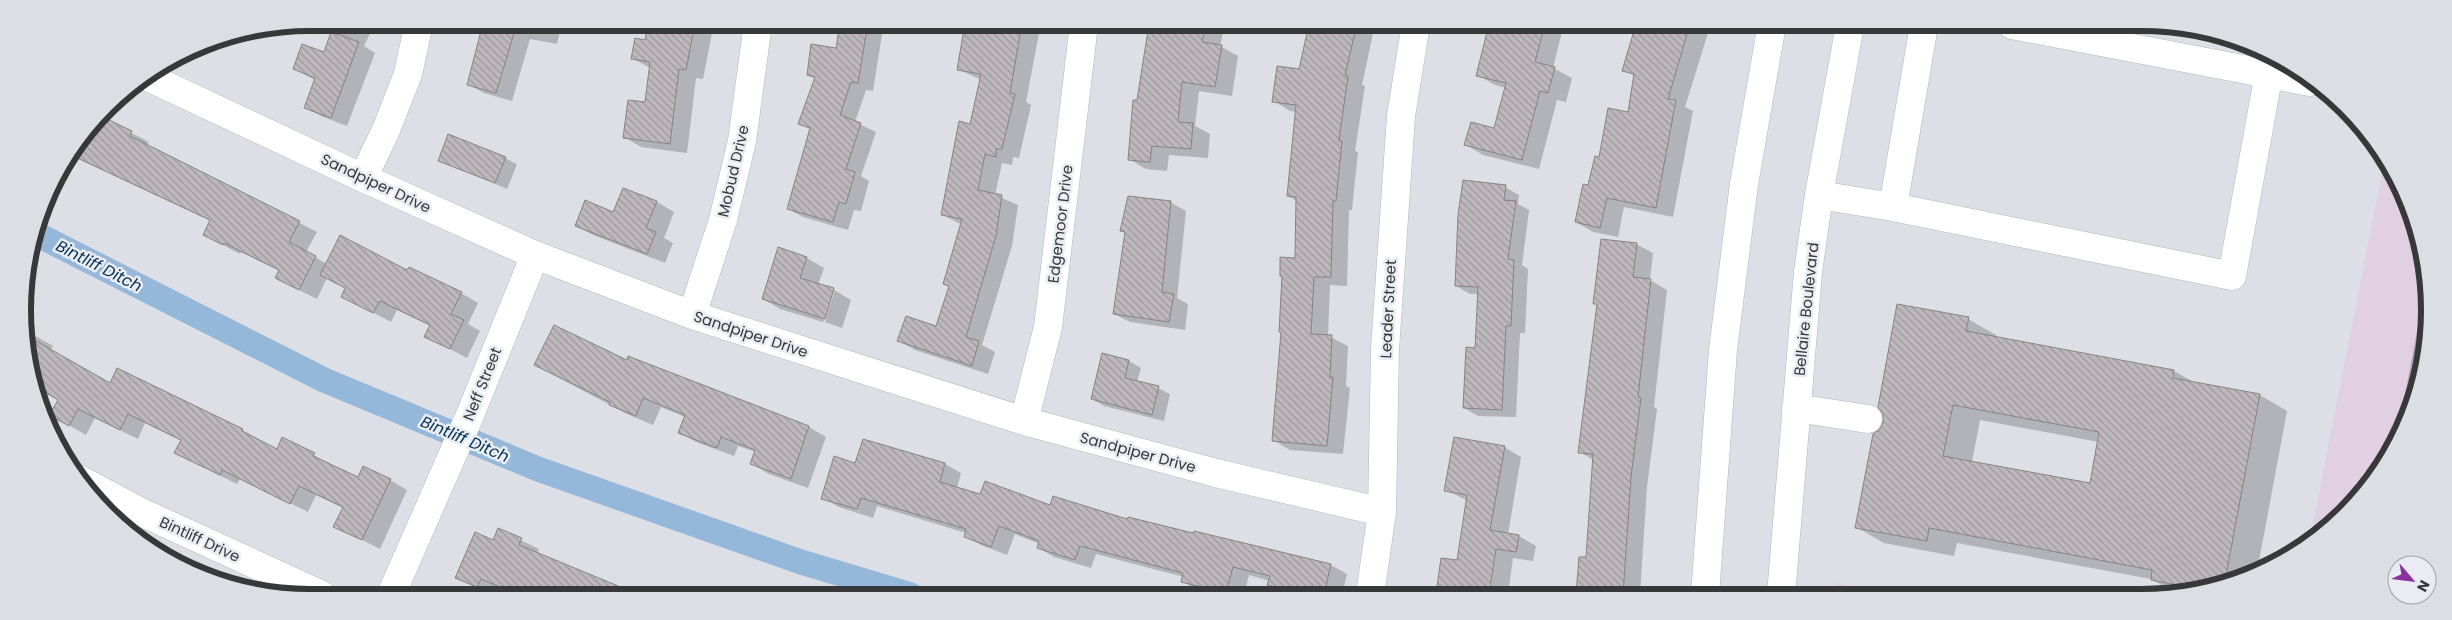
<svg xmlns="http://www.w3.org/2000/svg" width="2452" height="620" font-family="Poppins,sans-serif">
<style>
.commercial{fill:#e1d0e1}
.shadow{fill:#0003;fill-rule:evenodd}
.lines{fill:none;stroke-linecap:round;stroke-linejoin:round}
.canal{stroke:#95b7d9;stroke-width:25}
.building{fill:url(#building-back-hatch);stroke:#888287;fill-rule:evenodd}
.minor-casing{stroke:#b2b6bc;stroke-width:29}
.major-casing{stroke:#b2b6bc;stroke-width:29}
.minor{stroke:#fff;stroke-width:28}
.major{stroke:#fff;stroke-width:28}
.labels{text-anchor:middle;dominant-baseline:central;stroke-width:5;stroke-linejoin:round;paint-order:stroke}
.street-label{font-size:15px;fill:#36383a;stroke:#e9edf3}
.water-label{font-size:16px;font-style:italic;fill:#052d4e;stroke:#e9edf3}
.rim{fill:none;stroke:#36383a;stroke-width:6}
</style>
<defs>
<pattern id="building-back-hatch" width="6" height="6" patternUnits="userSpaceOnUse" patternTransform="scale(1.25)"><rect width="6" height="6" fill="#beb8bc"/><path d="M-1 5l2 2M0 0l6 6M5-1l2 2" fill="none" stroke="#9b979a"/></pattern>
</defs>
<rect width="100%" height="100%" fill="#dce0e6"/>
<path class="commercial" d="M2384 162 2420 236 2427 348 2400 437 2345 513 2310 539Z
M1836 583 1896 595H1835Z"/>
<path class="shadow" d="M336 23H375L364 46 375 53 347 126 321 116 305 107 315 80 294 69 324 53Z
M484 23H562L557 44 530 39 512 101 484 93 469 85Z
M649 23H714L703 79 696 78 687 153 641 147 624 137 646 103 650 68 632 58 646 42Z
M841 23H882L883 28 873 91 866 90 855 122 876 132 861 176 869 181 861 211 854 210 848 230 803 217 788 209 811 130 800 123 815 79 808 75 837 49Z
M966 23H1037L1035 31 1039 33 1026 102 1031 105 1019 158 1013 157 1012 165 1002 163 995 195 1018 205 1012 246 982 345 995 352 988 374 915 350 899 341 937 327 950 287 944 283 962 225 943 215 971 125 981 80 958 69Z
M1150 24H1225L1220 46 1238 56 1232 96 1199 91 1195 126 1210 134 1208 158 1169 155 1167 171 1146 169 1129 159Z
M1310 24H1375L1362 85 1365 86 1355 151 1358 152 1352 210H1349L1347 286 1330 285 1328 336 1348 346 1346 386 1350 388 1343 454 1290 450 1273 440 1282 333 1280 332 1296 259 1297 201 1288 196 1297 112 1290 111 1274 101 1300 70Z
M1490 24H1564L1553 68 1572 78 1566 102 1557 100 1539 169 1483 155 1466 145 1495 129 1506 88 1495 85 1478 75Z
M1637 24H1703L1702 30 1708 33 1685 107 1693 111 1673 217 1624 207 1618 237 1593 232 1576 222 1600 158 1629 113 1635 76 1624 70Z
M102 118 149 142 147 145 317 232 306 252 327 264 408 271 461 293 478 303 468 324 480 331 467 358 426 336 431 326 397 310 391 322 342 296 346 288 327 278 317 299 293 287 280 271 241 252 240 254 204 235 211 221 73 156Z
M505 158 517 164 507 189 439 160Z
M1505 187 1519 195 1518 204 1529 210 1522 265 1528 269 1525 333H1520L1516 417 1478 416 1464 408 1476 349 1479 294H1470L1456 286Z
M623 189 657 202 674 212 664 238 673 243 665 263 593 235 576 226 614 213Z
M1170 202 1186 211 1177 298 1188 304 1185 330 1130 322 1114 314 1126 233 1121 231Z
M1636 244 1653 253 1650 280 1667 290 1654 407 1657 409 1647 487 1640 595H1577L1580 558H1588L1593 460 1580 452 1598 305 1595 303Z
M807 258 824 268 818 285 834 290 851 300 842 328 825 322 834 292H832L823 322 780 309 763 299Z
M2424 294 2427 348 2400 437 2396 442Z
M1968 319 1996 335V337L2174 371 2195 383 2260 395 2287 411 2257 572 2179 595 2151 579 1957 543 1954 556 1884 543 1856 527 1881 430ZM1980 420 2099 442 2091 485 1972 462Z
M28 332 53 346 50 351 110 384 242 430 278 450 283 439 359 479 390 480 407 490 380 549 335 526 343 508 316 495 308 512 240 479 237 484 193 462 182 441 145 423 138 439 95 418 86 435 51 415 59 399 36 386Z
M1103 354 1129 361 1141 368 1137 382 1158 388 1170 394 1164 421 1104 406 1092 399Z
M627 362 809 427 826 437 808 488 769 474 752 464 756 452 738 446 734 456 696 442 679 432 685 417 661 407 653 425 627 414 535 365Z
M863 441 945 464 961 473 957 488 981 495 1128 520 1194 535 1195 532 1331 565 1347 574 1342 595H1289L1269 585 1270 581 1249 575 1244 595H1216L1198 591 1182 581 1184 577 1096 554 1091 568 1054 557 1039 548 1040 544 1015 534 1007 555 981 545 965 536 966 533 877 506 873 518 839 507 823 498 856 464Z
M1504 447 1521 457 1508 534 1519 536 1536 546 1533 561 1513 558 1508 595H1455L1438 586 1458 562 1468 501 1446 490Z
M499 530 539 549 537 554 626 590 627 586 654 595H515L498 588 495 595H493L457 577 494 541Z"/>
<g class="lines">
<path class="canal" d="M38 235 324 380 538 469 801 562 911 595"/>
</g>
<path class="building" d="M483 23H517L496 93 467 85Z
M648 23H695L686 70 679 69 670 144 623 138 628 100 645 102 650 62 631 59 635 38 645 40Z
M840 23H868L858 83 851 82 840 115 861 123 846 169 855 172 846 204 839 202 833 222 787 209 810 128 798 124 815 77 807 75 811 44 836 48Z
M965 23H1022L1010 93 1015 94 1002 149H996V157L985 154 978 190 1002 195 996 236 966 337 979 341 972 366 897 341 906 316 936 326 949 286 943 284 962 219 941 215 959 121 970 124 981 74 957 70Z
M1149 24H1206L1202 42 1222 45 1215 87 1182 82 1178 122 1193 123 1191 149 1152 146 1150 162 1128 160 1133 100H1137Z
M1309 24H1357L1345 75 1348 76 1339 141H1342L1336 201H1333L1331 277H1314L1311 334 1332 335 1330 377H1333L1327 446 1272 441 1281 332H1279L1282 276H1280V257L1295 258 1296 197 1287 196 1296 105 1272 102 1277 66 1299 69Z
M1489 24H1545L1535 62 1555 67 1548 93 1540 91 1522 160 1464 145 1471 122 1494 128 1506 83 1476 76Z
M1636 24H1690L1668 99 1676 100 1656 208 1607 198 1600 228 1575 222 1583 184 1588 185 1595 156 1599 157 1608 108 1628 112 1634 74 1622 71Z
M331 32 359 42 331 118 304 108 315 78 293 69 302 44 324 52Z
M103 117 132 131 130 136 300 221 289 242 316 256 299 290 275 278 279 270 224 243 223 245 203 235 210 220 73 156Z
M448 134 506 157 495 183 438 161Z
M1463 180 1506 185 1504 200 1516 201 1508 259 1514 260 1511 326H1506L1502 410 1463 408 1466 347 1475 348 1478 287 1455 286 1458 215Z
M623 188 657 201 646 228 656 232 647 254 575 226 585 200 613 212Z
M1128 196 1171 201 1162 292 1174 294 1169 322 1113 314 1125 232 1120 231Z
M340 235 407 270 409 267 462 292 451 314 464 320 450 349 424 337 430 325 380 301 373 313 341 297 345 288 320 275Z
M1601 239 1637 243 1633 277 1651 279 1638 397 1641 398 1631 477 1623 595H1576L1579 557H1586L1593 454 1578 453 1597 304H1593Z
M778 247 807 257 800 278 834 288 825 319 762 299Z
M1897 304 1969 317 1966 331 2174 370 2173 378 2260 394 2225 581 2198 589 2151 580 2152 570 1929 528 1927 541 1855 528 1873 434 1880 429 1883 422V414L1878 407ZM1953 405 2099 432 2090 483 1943 456Z
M554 325 627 360 628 356 809 426 791 479 750 464 755 450 721 437 717 448 678 433 685 415 643 398 636 416 609 405 610 402 534 365Z
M29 337 110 383 117 368 243 429 242 431 277 449 282 437 315 453 313 456 358 477 363 466 391 479 362 540 333 527 343 507 299 486 290 504 222 470 220 475 174 453 181 440 128 414 120 430 78 409 69 426 49 415 58 400 36 387Z
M1102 353 1129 360 1125 378 1159 386 1152 415 1091 399Z
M1454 437 1505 446 1490 530 1519 535 1516 552 1496 549 1489 594 1437 586 1441 558 1457 560 1467 495 1444 491Z
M863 439 945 463 940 482 980 494 985 481 1050 505 1053 496 1127 519 1128 517 1193 533 1194 531 1331 564 1324 595H1289L1290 591 1267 585 1270 576 1233 567 1226 593 1181 582 1183 573 1080 546 1075 560 1037 548 1039 541 999 526 991 547 964 537 966 529 861 498 857 509 821 499 834 456 855 463Z
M498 528 522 538 519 545 640 595H519L481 579 477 587 455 578 475 532 493 540Z"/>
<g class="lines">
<g class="minor-casing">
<path id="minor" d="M2012 25 2310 82
M148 77 363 178 535 255 692 315 1024 421 1216 473 1382 512
M363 178 386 130 408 74 419 23
M1819 195 1893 207 2232 276 2269 73
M1893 207 1924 25
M692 315 723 220 742 141 758 23
M1796 408 1868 419
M1024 421 1048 327 1084 24
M79 479 143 513 322 595
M391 595 470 415 535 255
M1370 595 1382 512 1385 349 1401 116 1416 24"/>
</g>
<g class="major-casing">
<path id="major" d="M1705 595 1723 350 1744 184 1772 24
M1781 595 1808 272 1819 195 1850 25"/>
</g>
<use href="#minor" class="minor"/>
<use href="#major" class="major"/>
</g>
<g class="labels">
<g class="street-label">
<text transform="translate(733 171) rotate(-77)">Mobud Drive</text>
<text transform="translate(376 183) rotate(25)">Sandpiper Drive</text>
<text transform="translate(1060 224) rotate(-83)">Edgemoor Drive</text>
<text transform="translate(1388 309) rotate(-87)">Leader Street</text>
<text transform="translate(1806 309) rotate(-84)">Bellaire Boulevard</text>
<text transform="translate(751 334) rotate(18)">Sandpiper Drive</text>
<text transform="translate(482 384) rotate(-68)">Neff Street</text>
<text transform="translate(1138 452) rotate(15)">Sandpiper Drive</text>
<text transform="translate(200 539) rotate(25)">Bintliff Drive</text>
</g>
<g class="water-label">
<text transform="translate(99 266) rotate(27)">Bintliff Ditch</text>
<text transform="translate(465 439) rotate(23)">Bintliff Ditch</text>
</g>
</g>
<path d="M0 0H2452V620H0ZM310 31H2142A279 279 0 0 1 2421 310V310A279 279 0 0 1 2142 589H310A279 279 0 0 1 31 310V310A279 279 0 0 1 310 31Z" fill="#dbdfe4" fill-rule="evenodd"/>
<path class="rim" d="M310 31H2142A279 279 0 0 1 2421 310V310A279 279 0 0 1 2142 589H310A279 279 0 0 1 31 310V310A279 279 0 0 1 310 31Z"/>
<g transform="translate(2412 580) rotate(118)"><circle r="24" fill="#e9edf3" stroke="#a1a5a9"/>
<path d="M0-4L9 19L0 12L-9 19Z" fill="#8a339f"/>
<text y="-8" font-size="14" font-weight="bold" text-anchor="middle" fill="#36383a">N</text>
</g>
</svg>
